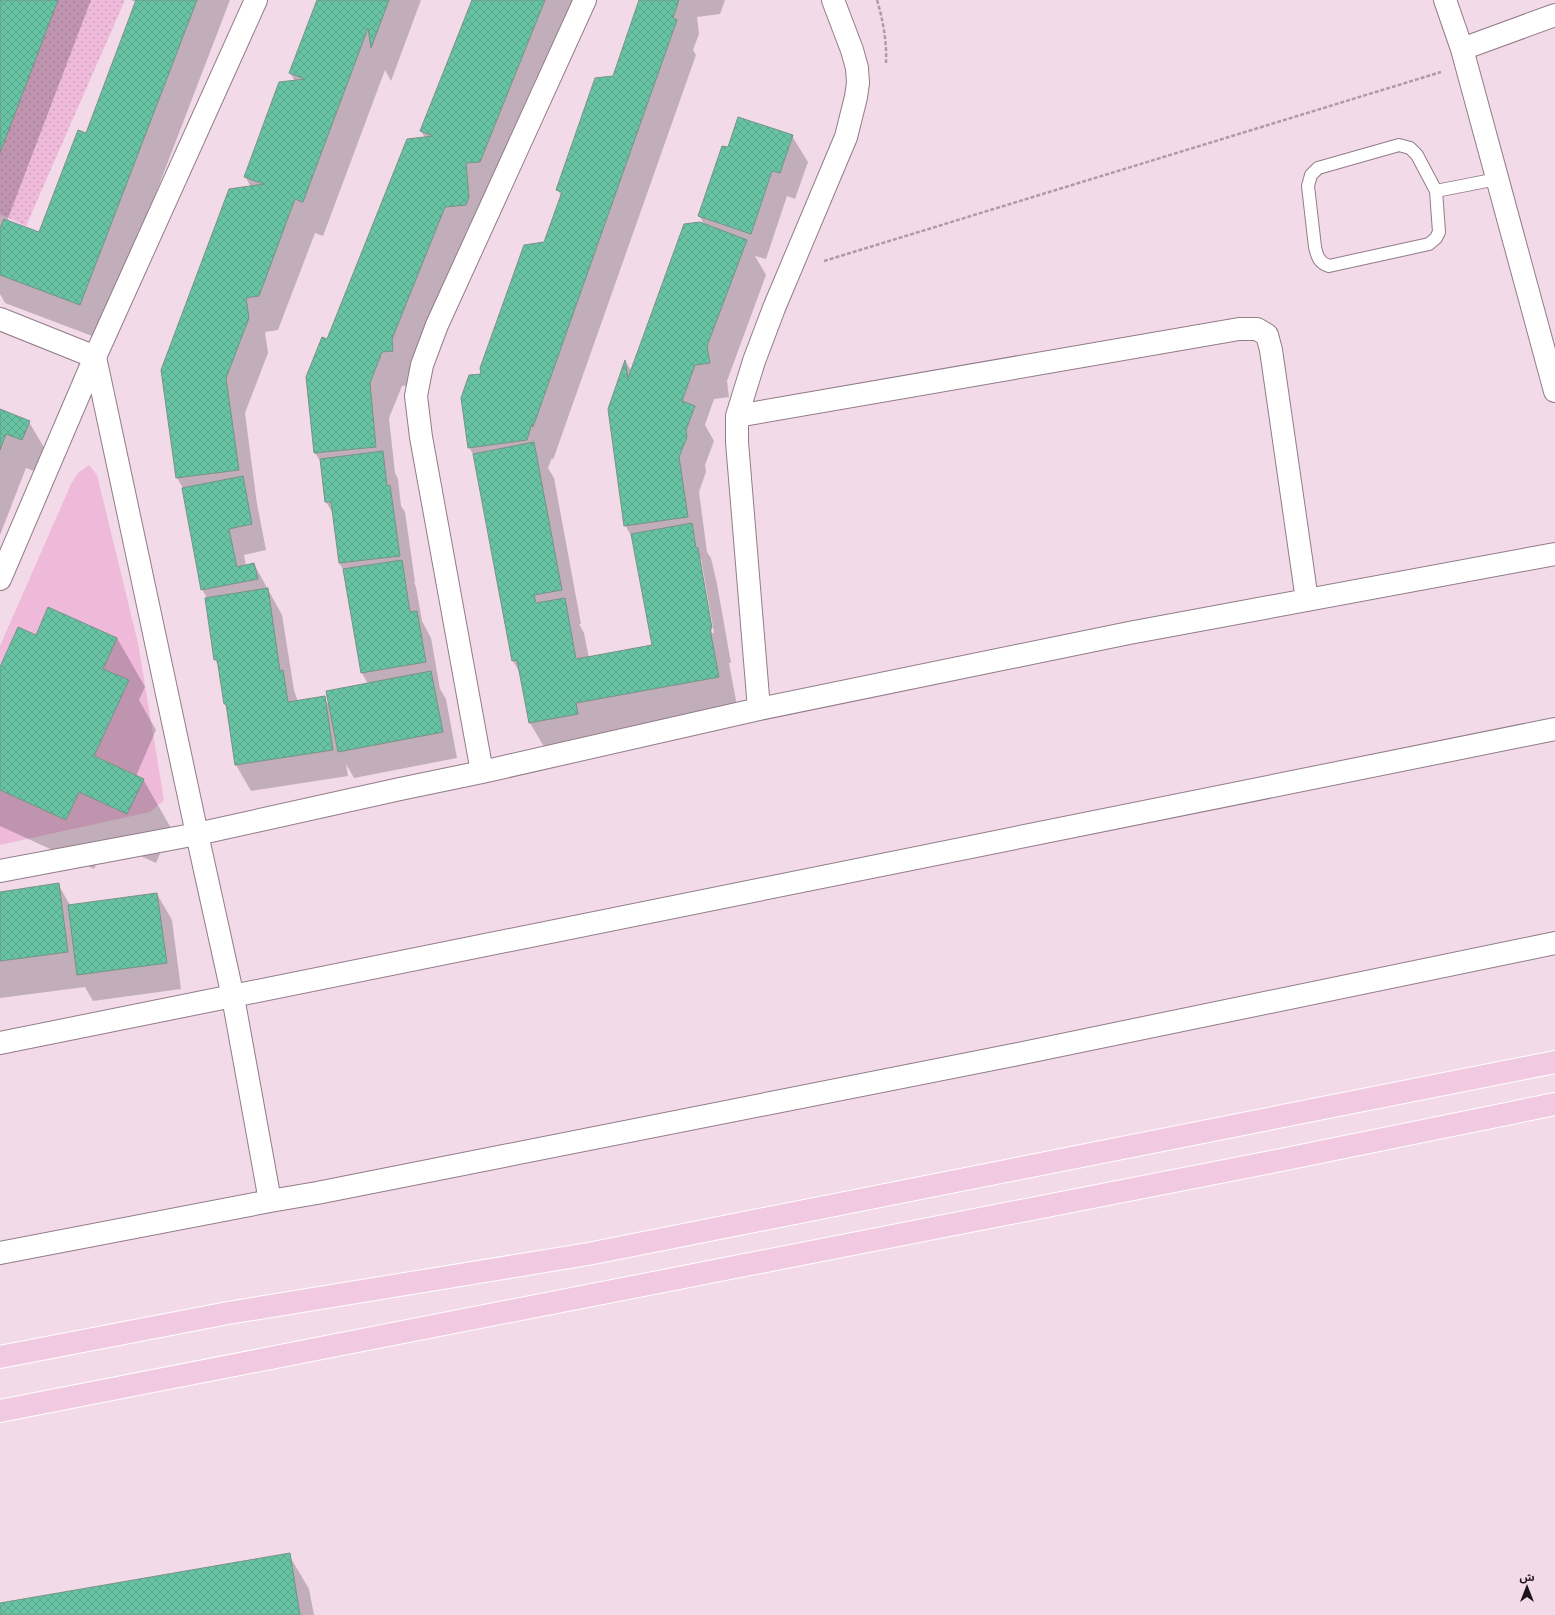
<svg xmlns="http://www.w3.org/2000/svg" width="1555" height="1615" font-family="Merriweather,'Noto Sans Arabic',serif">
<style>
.grass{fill:#efbada}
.park{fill:url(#park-dots)}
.shadow{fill:#0003;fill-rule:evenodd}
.building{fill:url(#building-cross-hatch);stroke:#789287}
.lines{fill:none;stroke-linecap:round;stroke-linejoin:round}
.service-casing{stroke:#917c89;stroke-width:14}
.minor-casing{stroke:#917c89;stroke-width:24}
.primary-casing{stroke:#fff;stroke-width:24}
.path{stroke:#af9ba6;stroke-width:2.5;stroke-dasharray:4 2;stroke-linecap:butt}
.service{stroke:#fff;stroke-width:12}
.minor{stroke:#fff;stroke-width:22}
.primary{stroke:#f1cae2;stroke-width:22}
</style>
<defs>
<pattern id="park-dots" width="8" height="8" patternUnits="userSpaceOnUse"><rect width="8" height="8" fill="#efbada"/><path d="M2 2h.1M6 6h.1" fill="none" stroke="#cc9fba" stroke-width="1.8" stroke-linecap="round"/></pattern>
<pattern id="building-cross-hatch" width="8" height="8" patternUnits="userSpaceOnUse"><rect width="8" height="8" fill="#67c3a3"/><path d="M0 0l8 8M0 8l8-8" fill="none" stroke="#59a78c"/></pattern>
</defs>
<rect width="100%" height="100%" fill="#f3dae9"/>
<path class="grass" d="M89 465 97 475 138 643 164 800 150 812 0 845V646L71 484 78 473Z"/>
<path class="park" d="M48 0H125L26 226 0 214V115Z"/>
<path class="shadow" d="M0 0H91L7 221 40 234 86 134 136 2 131 0H230L100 339 5 303 0 294Z
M318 0H421L391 81 385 70 323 236 315 233 278 330 265 332 268 353 245 413 257 504 266 550 244 555 246 566 254 564 282 615 294 690 298 702 324 698 330 707 368 684 362 673 345 572 339 563 334 515 326 502 322 464 315 453 327 340 425 138 421 131 473 0H578L413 385 402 386 389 418 395 473 398 479 401 506 405 512 415 582H414L416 587 422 621 431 638 440 689 446 699 457 758 354 778 346 764 348 776 251 791 236 765 228 709 225 704 218 665 215 660 206 598H207L202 589 183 488 177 478 162 370 251 187 245 176 295 81 290 73Z
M641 0H725L720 14 697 17 699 34 693 50 696 55 553 460 552 458 548 468 554 478 581 624H579L584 633 589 658 653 646 633 539 625 525 609 409 626 362 632 372 705 225 699 216 728 149 792 136 808 162 795 199 787 196 766 259 755 256 766 275 727 381 729 397 714 399 705 425 714 441 705 465 706 472 699 492 707 552 711 558 717 584 731 663H729L738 711 550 757 530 723 520 673 513 661 475 458 469 447 482 375 545 243 562 197 557 189 614 77ZM699 559H701L714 633H712Z
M0 410 29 422 49 456 42 474 26 468 0 535Z
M36 636 117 638 145 687 139 700 156 730 136 776 143 779 171 828 156 863 107 841 94 869 0 826V669Z
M58 884 70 905 157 894 172 920 181 989 93 1001 85 987 0 998V892Z
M289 1555 309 1589 314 1615H0V1604Z"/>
<path class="building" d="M0 0H58L0 153Z
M136 0H197L80 305 0 275V228L4 219 39 232 78 130 86 133Z
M317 0H389L371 48 368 28 303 202 295 199 259 296 246 298 249 318 226 378 239 470 176 478 161 370 229 189 264 184 244 177 279 82 305 79 289 73Z
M472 0H545L480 162 466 163 469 197 466 205 445 207 392 339 393 351 382 352 370 383 376 447 314 453 306 377 322 337 327 339 407 139 433 136 420 131Z
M639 0H679L673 18 677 20 533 427 532 423 527 440 468 448 461 398 469 375 481 374 480 368 524 245 544 242 562 192 556 190 595 78 613 76Z
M738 117 793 135 780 173 772 171 751 234 698 216 722 146 728 147Z
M700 222 747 240 707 346 710 363 695 365 682 401 695 406 686 430 687 437 679 457 688 517 624 526 608 409 625 360 628 378 684 224Z
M0 409 30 421 22 440 6 434 0 450Z
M534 442 562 590 534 595 536 603 565 598 576 659 652 645 631 534 692 523 696 548H698L712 628 710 629 719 677 576 703 578 714 529 723 517 660 512 661 473 454Z
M383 451 387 486 390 485 400 556 339 563 331 502H325L320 459Z
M243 476 252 524 229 529 237 567 254 563 258 579 201 590 182 488Z
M402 560 410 612 417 611 426 662 361 673 343 569Z
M268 588 280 671 283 670 288 702 325 696 333 750 235 765 226 704H224L217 659 214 660 205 598Z
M48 607 117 638 103 669 129 680 94 756 144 779 127 814 79 792 66 820 0 790V667L18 627 36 635Z
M431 671 443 732 338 752 326 691Z
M59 883 68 952 0 961V892Z
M157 893 167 963 77 975 68 905Z
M290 1553 300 1615H0V1603Z"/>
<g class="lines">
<g class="service-casing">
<path id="service" d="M1399 145 1410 148 1417 155 1436 191 1439 232 1436 238 1429 244 1329 266C1319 263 1317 256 1315 247L1308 186 1311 175 1318 168Z
M1436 191 1497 179"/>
</g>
<g class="minor-casing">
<path id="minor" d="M1445 0 1462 49 1555 391
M1462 49 1555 15
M0 319 95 357 197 834 233 997 270 1201
M737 416 1239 329H1257L1267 335 1271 350 1307 600
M0 579 95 357 256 0
M759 709 737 442V416L754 361 774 308 846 137 856 97 858 83 857 68 852 50 833 0
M482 772 421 437 416 396 422 365 437 325 585 0
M0 871 197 834 400 789 482 772 759 709 1129 633 1555 554
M0 1043 1555 729
M0 1253 270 1201 317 1193 1018 1054 1555 943"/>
</g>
<g class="primary-casing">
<path id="primary" d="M0 1357 228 1313 588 1254 1555 1062
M0 1411 1276 1161 1555 1104"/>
</g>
<path class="path" d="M877 0C883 20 887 42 886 63
M824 261 1441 72"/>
<use href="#service" class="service"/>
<use href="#minor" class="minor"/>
<use href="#primary" class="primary"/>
</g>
<g transform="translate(1527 1587)" stroke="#f3dae9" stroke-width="3" paint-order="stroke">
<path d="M0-3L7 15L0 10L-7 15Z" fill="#1c1318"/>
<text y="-6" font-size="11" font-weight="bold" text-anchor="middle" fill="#1c1318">ش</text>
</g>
</svg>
